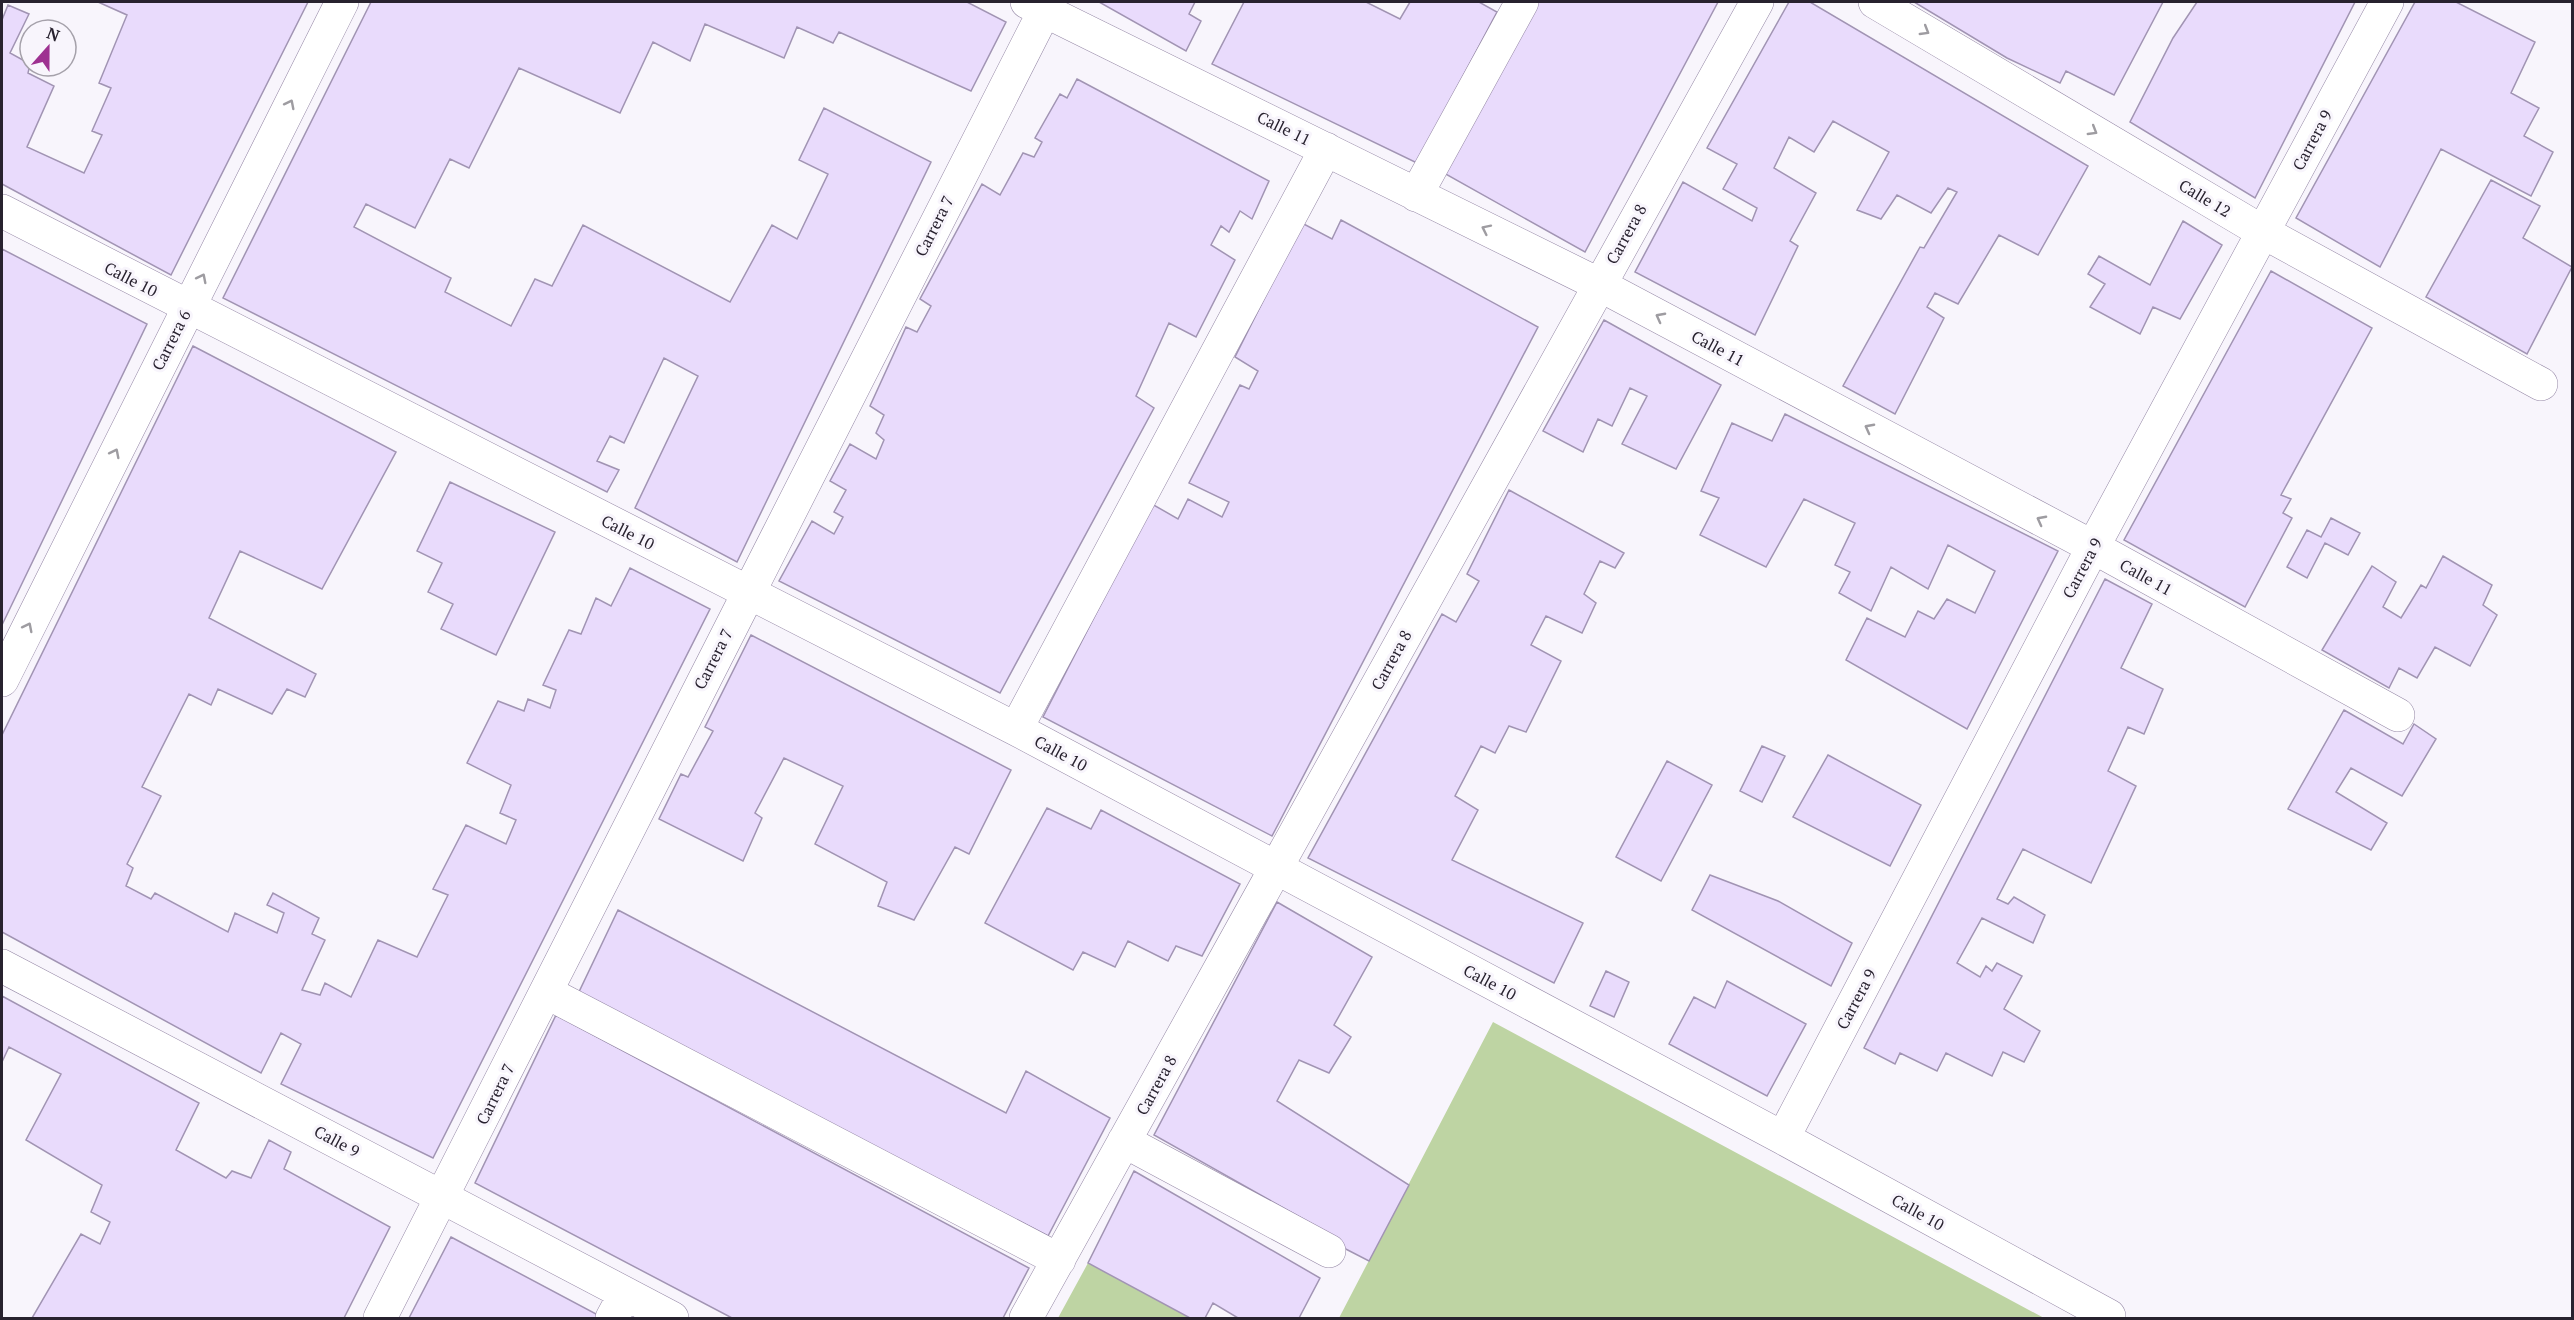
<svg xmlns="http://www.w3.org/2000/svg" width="2574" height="1320" font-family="'PT Serif',serif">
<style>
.green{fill:#bed4a3}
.building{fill:#e9dbfc;stroke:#a194b3;stroke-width:1.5}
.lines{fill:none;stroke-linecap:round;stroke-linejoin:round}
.street-casing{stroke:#9487a5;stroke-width:34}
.primary-casing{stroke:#9487a5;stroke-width:34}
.street{stroke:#fff;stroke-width:33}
.primary{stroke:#fff;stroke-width:33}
.oneway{stroke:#9e9ca1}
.labels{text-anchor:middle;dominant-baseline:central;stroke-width:6;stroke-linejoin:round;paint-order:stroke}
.street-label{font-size:16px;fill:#28222f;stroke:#f8f5fc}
</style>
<rect width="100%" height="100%" fill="#f8f5fc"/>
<path class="green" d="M1493 1022 2044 1318H1339Z
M1088 1263 1190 1318H1058Z"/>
<path class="building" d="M98 2H308L171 275 2 184V20L8 5 29 14 10 53 30 64 28 73 54 86 27 147 84 173 102 135 92 131 111 88 99 83 127 15Z
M371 2H967L1006 22 971 91 839 32 833 43 797 27 784 58 705 24 690 61 653 42 620 113 519 68 469 168 450 159 415 228 366 204 354 227 451 278 445 292 511 326 535 279 552 286 583 225 730 302 772 225 797 239 828 174 799 160 824 108 931 162 737 562 635 508 698 376 664 358 624 443 610 436 597 461 619 470 607 492 223 298Z
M1099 2H1195L1189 14 1201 21 1186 51Z
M1244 2H1366L1400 19 1410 2H1479L1497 12 1417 163 1212 64Z
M1534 2H1718L1585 252 1442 172Z
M1789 2H1810L2088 166 2038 255 1999 235 1958 304 1935 293 1927 307 1944 318 1895 414 1843 386 1920 247 1924 248 1957 192 1948 188 1931 213 1897 195 1881 219 1857 210 1889 152 1833 121 1814 152 1789 137 1774 168 1816 193 1790 241 1798 246 1755 335 1635 272 1683 182 1752 221 1757 208 1723 189 1737 164 1707 148Z
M1914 2H2163L2114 95 2066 71 2060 83 2007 58Z
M2197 2H2355L2255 198 2130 122 2173 38Z
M2415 2H2456L2535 42 2511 93 2539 108 2524 136 2553 152 2531 196 2441 149 2380 267 2296 218Z
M1077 79 1269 181 1252 219 1240 211 1229 232 1221 226 1211 245 1235 260 1196 337 1169 323 1136 396 1154 408 1000 693 779 581 812 521 834 534 843 517 834 512 846 490 830 481 850 444 876 459 884 440 876 433 884 415 870 406 906 327 917 332 931 306 920 299 982 184 1000 195 1023 153 1034 157 1042 142 1035 138 1060 94 1067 98Z
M2491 180 2540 206 2523 238 2572 267 2527 354 2426 297Z
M1341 220 1538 327 1272 836 1043 717 1152 504 1178 519 1188 499 1222 517 1229 502 1189 483 1240 385 1249 389 1258 371 1235 357 1302 223 1332 239Z
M2183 221 2222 245 2180 319 2153 307 2140 334 2090 307 2105 284 2088 274 2099 256 2150 285Z
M2 249 147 324 2 625Z
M2271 271 2372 328 2281 495 2291 499 2283 513 2292 518 2245 607 2124 540Z
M1604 320 1721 385 1676 469 1622 444 1647 396 1630 388 1612 426 1598 419 1583 452 1543 431Z
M193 346 396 452 322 589 240 551 209 618 316 674 305 697 287 689 272 714 218 689 211 705 189 694 142 787 161 796 127 864 133 868 126 886 151 899 155 893 228 932 235 913 277 933 284 913 267 905 273 893 319 918 312 934 325 940 302 990 320 995 325 983 351 997 378 940 417 957 448 895 433 889 466 825 506 844 516 820 500 813 511 785 467 763 498 701 524 711 528 699 550 708 556 690 543 685 569 630 581 634 596 598 611 606 630 568 710 609 433 1158 281 1084 301 1044 281 1033 261 1073 2 932V735Z
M1785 414 2058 551 1967 729 1846 660 1867 618 1905 637 1918 611 1934 619 1947 599 1975 613 1995 571 1948 545 1928 589 1891 567 1871 611 1839 593 1850 572 1835 565 1855 523 1804 499 1766 567 1700 535 1719 498 1701 491 1732 423 1772 441Z
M450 482 555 532 496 655 441 629 453 604 428 592 442 563 417 551Z
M1509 490 1624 553 1615 568 1600 561 1584 594 1596 603 1582 633 1546 616 1531 645 1561 661 1526 732 1509 726 1495 753 1481 746 1455 796 1478 810 1452 860 1583 923 1554 983 1308 858 1442 614 1456 622 1479 581 1467 574Z
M2331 518 2360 533 2348 555 2325 543 2307 578 2287 567 2307 530 2321 537Z
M2443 556 2492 585 2483 605 2497 615 2470 666 2435 647 2417 678 2399 668 2389 688 2322 650 2372 566 2396 582 2383 607 2401 618 2421 585 2426 588Z
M2105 579 2152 604 2121 668 2163 689 2144 734 2128 727 2108 771 2136 786 2091 883 2023 849 1997 899 2008 904 2014 897 2045 915 2033 943 1982 918 1957 963 1980 977 1986 966 1992 971 1997 963 2022 976 2004 1009 2040 1031 2024 1062 2003 1052 1992 1076 1946 1053 1937 1071 1900 1053 1895 1064 1864 1048Z
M751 635 1011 770 969 854 955 847 914 920 878 906 887 882 815 844 843 786 784 758 755 813 762 818 743 861 659 819 681 774 688 777 713 731 705 727Z
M2344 710 2403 744 2414 724 2436 739 2402 796 2351 768 2336 792 2387 823 2371 850 2288 809Z
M1762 746 1785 756 1762 802 1740 791Z
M1828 755 1921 805 1890 866 1793 817Z
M1667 761 1712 785 1661 881 1616 857Z
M1047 808 1091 829 1101 810 1240 884 1202 956 1176 946 1168 961 1128 941 1115 967 1083 952 1073 970 985 923Z
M1710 875 1778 901 1852 943 1831 986 1692 910Z
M1277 902 1372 957 1334 1025 1351 1037 1329 1073 1299 1060 1277 1101 1409 1185 1369 1261 1336 1244 1337 1238 1154 1135Z
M618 910 1006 1113 1026 1071 1110 1118 1048 1236 578 994Z
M1606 971 1629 982 1614 1017 1590 1006Z
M1727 981 1806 1024 1767 1096 1669 1044 1694 997 1715 1008Z
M2 996 199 1103 176 1150 226 1178 232 1171 251 1178 269 1140 291 1152 284 1169 390 1227 344 1318H32L81 1234 100 1244 110 1222 91 1212 102 1185 26 1140 61 1074 9 1047 2 1062Z
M556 1015 1029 1268 1003 1318H732L475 1183Z
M1134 1171 1320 1278 1299 1318H1238L1213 1303 1205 1318H1190L1088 1263Z
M451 1237 598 1315 596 1318H409Z"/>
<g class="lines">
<g class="street-casing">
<path id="street" d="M1027 2 1598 284 2093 547 2398 715
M1875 2 2263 232 2541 384
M1416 195 1522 2
M2 211 1016 729 1783 1138 2109 1316
M1016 729 1326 149
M2 966 672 1318
M546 992 1059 1260
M1783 1138 2093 547 2387 2
M1124 1141 1329 1251
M380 1318 1049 2
M612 1318 625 1294
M1026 1318 1757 2"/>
</g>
<g class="primary-casing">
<path id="primary" d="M2 680 342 2"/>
</g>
<use href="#street" class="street"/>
<use href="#primary" class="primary"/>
</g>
<defs><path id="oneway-chevron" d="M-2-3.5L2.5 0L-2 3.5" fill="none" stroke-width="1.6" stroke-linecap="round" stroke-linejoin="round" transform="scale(1.5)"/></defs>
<g class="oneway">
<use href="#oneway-chevron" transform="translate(1925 31) rotate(31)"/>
<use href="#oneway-chevron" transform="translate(290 104) rotate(-63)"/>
<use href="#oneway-chevron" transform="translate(2093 131) rotate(31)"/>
<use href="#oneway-chevron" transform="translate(1486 229) rotate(-154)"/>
<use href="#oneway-chevron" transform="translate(202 278) rotate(-63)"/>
<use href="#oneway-chevron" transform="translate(1660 317) rotate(-152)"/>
<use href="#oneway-chevron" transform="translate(1869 428) rotate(-152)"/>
<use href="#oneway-chevron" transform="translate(115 453) rotate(-63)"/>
<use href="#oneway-chevron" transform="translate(2041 520) rotate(-152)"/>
<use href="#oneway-chevron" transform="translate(28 627) rotate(-63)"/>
</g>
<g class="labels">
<g class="street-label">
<text transform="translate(1284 128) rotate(26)">Calle 11</text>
<text transform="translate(2312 140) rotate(-62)">Carrera 9</text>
<text transform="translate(2205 198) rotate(31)">Calle 12</text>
<text transform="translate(934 226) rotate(-63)">Carrera 7</text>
<text transform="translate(1626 234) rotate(-61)">Carrera 8</text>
<text transform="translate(131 279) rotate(27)">Calle 10</text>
<text transform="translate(171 340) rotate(-63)">Carrera 6</text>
<text transform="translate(1718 348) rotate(28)">Calle 11</text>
<text transform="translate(628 532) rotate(27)">Calle 10</text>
<text transform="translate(2082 568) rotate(-62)">Carrera 9</text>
<text transform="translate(2146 577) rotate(29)">Calle 11</text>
<text transform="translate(713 659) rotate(-63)">Carrera 7</text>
<text transform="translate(1391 660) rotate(-61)">Carrera 8</text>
<text transform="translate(1061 753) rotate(28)">Calle 10</text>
<text transform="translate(1490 982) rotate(28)">Calle 10</text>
<text transform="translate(1856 999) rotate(-62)">Carrera 9</text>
<text transform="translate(1156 1085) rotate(-61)">Carrera 8</text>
<text transform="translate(495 1094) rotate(-64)">Carrera 7</text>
<text transform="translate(337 1141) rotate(28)">Calle 9</text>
<text transform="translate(1918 1212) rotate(29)">Calle 10</text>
</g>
</g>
<rect width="2574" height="1320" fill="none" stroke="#28222f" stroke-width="6"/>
<g transform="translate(48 48) rotate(21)"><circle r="28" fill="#f8f5fc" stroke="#a5a1aa" stroke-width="1.5"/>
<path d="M0-4.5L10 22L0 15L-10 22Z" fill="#9e3191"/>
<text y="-9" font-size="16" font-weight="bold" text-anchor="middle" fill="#28222f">N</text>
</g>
</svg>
